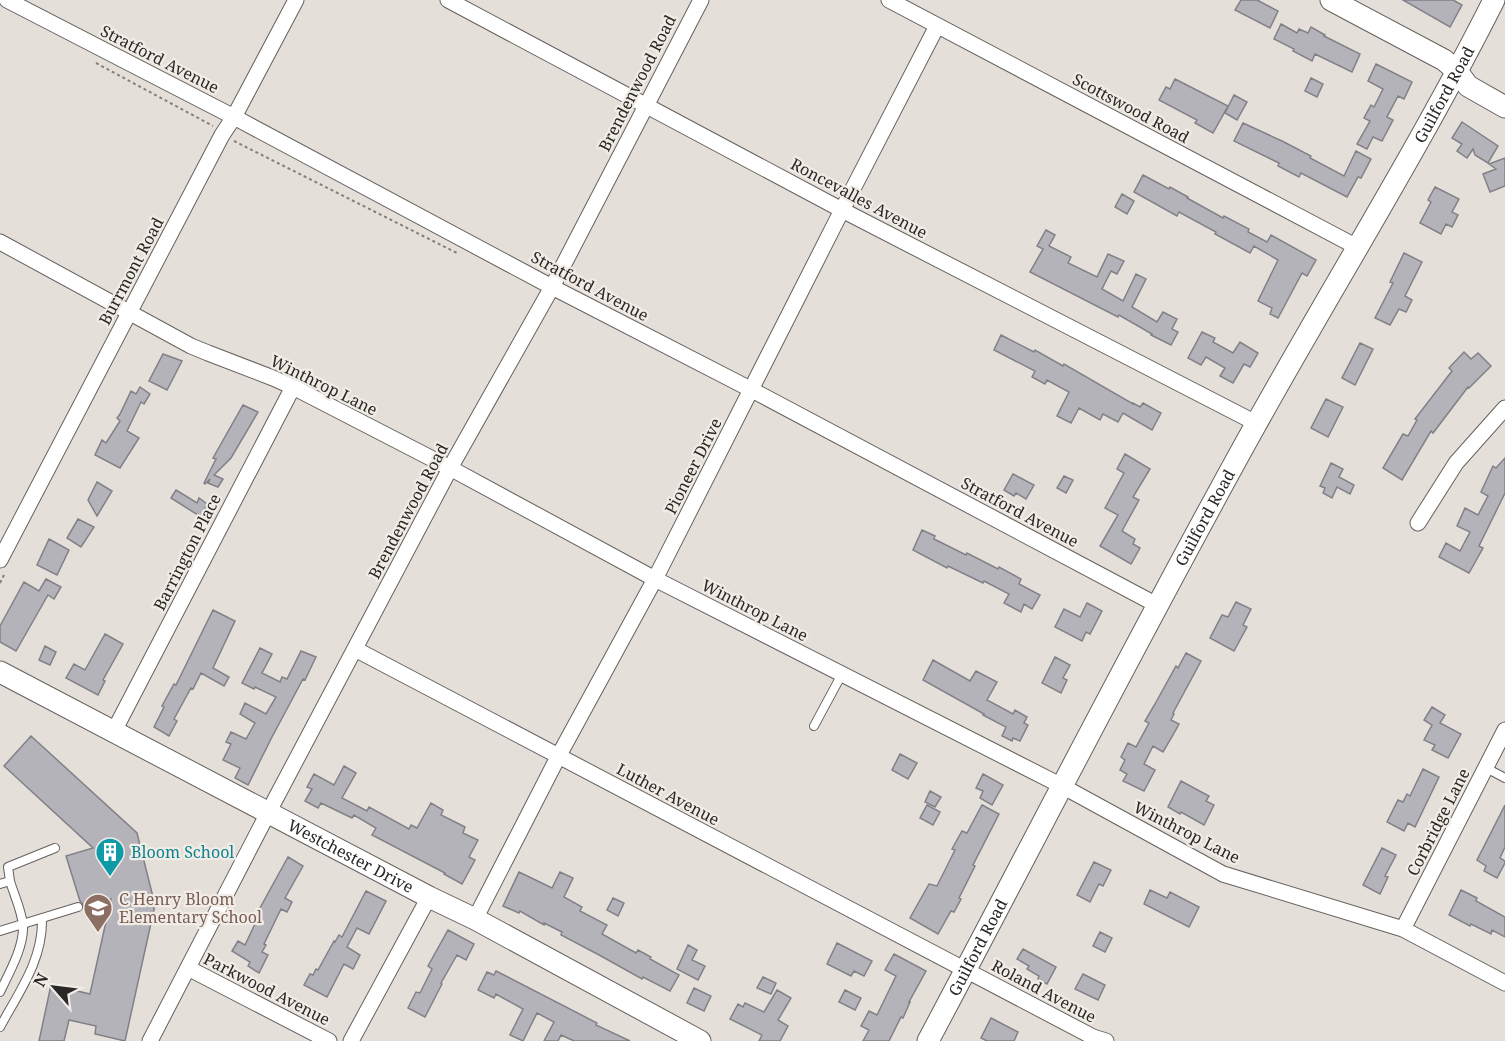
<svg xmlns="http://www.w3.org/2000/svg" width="1505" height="1041" font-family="'Noto Serif',serif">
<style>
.building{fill:#b5b3ba;stroke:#828087;stroke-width:1.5}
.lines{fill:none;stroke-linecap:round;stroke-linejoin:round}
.lane-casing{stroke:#66615d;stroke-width:10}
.street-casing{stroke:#66615d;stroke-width:17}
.secondary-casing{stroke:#66615d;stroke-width:23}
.path{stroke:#837f7b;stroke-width:2;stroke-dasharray:3 3;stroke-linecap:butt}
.lane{stroke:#fff;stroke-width:8}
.street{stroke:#fff;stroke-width:15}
.secondary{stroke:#fff;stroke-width:21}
.labels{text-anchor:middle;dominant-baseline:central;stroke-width:4.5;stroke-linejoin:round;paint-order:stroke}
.street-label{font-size:16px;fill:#2a2826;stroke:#f2ece7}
.culture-label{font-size:16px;fill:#0d838f;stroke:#f2ece7;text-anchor:start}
.education-label{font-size:16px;fill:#785e54;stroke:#f2ece7;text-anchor:start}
</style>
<rect width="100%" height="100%" fill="#e5dfda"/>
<path class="building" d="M1241 0H1257L1278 11 1270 28 1235 10Z
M1403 0H1453L1462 5 1450 27Z
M1281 24 1297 33 1299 29 1308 33 1311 27 1325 35 1324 36 1360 54 1352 72 1315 54 1312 61 1293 51 1294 49 1274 39Z
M1376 64 1412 82 1404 99 1398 96 1387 117 1393 120 1382 141 1373 137 1367 149 1357 144 1370 121 1364 118 1371 105 1374 107 1383 89 1368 81Z
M1311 78 1323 84 1317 97 1305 91Z
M1175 79 1228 106 1213 133 1195 123 1197 120 1159 100 1166 87 1170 89Z
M1234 95 1247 102 1237 120 1225 113Z
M1462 122 1498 146 1488 163 1475 155 1473 149 1467 158 1457 151 1462 144 1452 138Z
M1243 123 1282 141 1311 156 1310 158 1344 176 1356 151 1371 159 1361 178 1358 177 1347 197 1301 173 1299 177 1278 166 1279 163 1234 141Z
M1505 158V186L1490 192 1483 174 1496 169 1489 164Z
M1143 175 1169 189 1170 187 1188 197 1187 198 1223 218 1224 216 1249 229 1248 232 1267 242 1271 235 1316 260 1307 276 1302 273 1278 318 1270 314 1272 308 1258 301 1278 260 1254 246 1250 253 1215 234 1216 232 1179 212 1177 216 1134 192Z
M1435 187 1459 199 1452 212 1458 215 1452 227 1446 224 1441 234 1420 223 1431 202 1428 200Z
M1122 194 1134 201 1127 214 1115 207Z
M1046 230 1055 235 1049 246 1071 257 1068 263 1097 277 1108 254 1124 261 1117 274 1111 271 1102 289 1123 301 1136 274 1146 279 1132 307 1157 322 1163 312 1177 319 1172 329 1178 332 1171 345 1151 335 1152 334 1119 315 1118 317 1030 272 1043 249 1037 246Z
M1404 253 1422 262 1405 296 1412 300 1406 312 1399 309 1390 325 1375 318 1393 283 1390 282Z
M1202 332 1215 338 1213 342 1233 353 1240 342 1258 353 1250 367 1244 364 1233 383 1220 376 1225 368 1206 357 1201 365 1188 358Z
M1001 335 1034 352 1035 350 1063 366 1064 364 1133 404V403L1140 407 1143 403 1161 413 1152 430 1123 413 1118 422 1103 414 1100 420 1079 408 1071 423 1057 416 1069 392 1047 380 1045 384 1032 377 1035 371 994 350Z
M1360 343 1373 349 1355 385 1342 378Z
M1464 352 1471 359 1478 353 1491 366 1469 388 1468 387 1433 433 1431 431 1402 480 1383 468 1403 434 1408 436 1417 420 1415 419 1452 371 1449 368Z
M163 354 182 361 167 390 149 381Z
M140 387 150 394 144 404 141 402 127 431 139 438 120 468 95 455 102 440 106 443 120 421 117 418 120 414 131 391 136 394Z
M1326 399 1343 407 1328 437 1311 428Z
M243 405 258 412 231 458 214 475 223 479 218 487 208 483 210 479 205 484 204 483 216 459 213 458Z
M1125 454 1150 469 1133 497 1139 500 1122 531 1135 539 1133 544 1140 548 1131 564 1100 546 1118 515 1105 508 1124 473 1117 469Z
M1505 458V493L1479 546 1483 548 1469 573 1439 557 1446 543 1460 551 1470 532 1457 526 1465 508 1478 515 1488 496 1481 492 1493 466 1496 468Z
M1331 463 1343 469 1339 477 1354 485 1350 494 1337 487 1332 498 1323 493 1325 488 1320 486Z
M1013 474 1034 485 1026 499 1016 493 1014 496 1004 490Z
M1064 476 1073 480 1066 493 1057 488Z
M97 482 112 491 97 516 88 500Z
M176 490 197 503 199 498 207 504 201 517 171 498Z
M78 519 94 527 81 547 67 538Z
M922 530 935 536 934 539 966 555 967 553 998 569 999 567 1021 579 1019 584 1040 595 1032 609 1024 604 1021 612 1004 603 1009 594 984 581 983 583 948 566 947 568 913 550Z
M49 539 69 550 57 575 37 565Z
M46 579 61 587 54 599 48 595 16 651 0 642V626L24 582 39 591Z
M1236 602 1251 609 1243 625 1247 627 1234 651 1210 638 1222 615 1228 617Z
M1087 603 1102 611 1090 634 1086 632 1082 641 1055 627 1064 609 1080 617Z
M213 610 235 621 213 668 229 677 224 686 201 673 193 689 191 688 174 719 177 721 169 736 154 727 164 707 162 706 174 684 176 685Z
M105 634 123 644 103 680 105 681 98 695 66 678 74 664 85 670Z
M45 646 56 652 50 665 39 660Z
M260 648 272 654 262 673 280 682 282 677 287 679 301 651 316 657 305 680 303 679 272 737 248 785 235 778 240 768 223 760 231 744 226 742 231 732 246 739 255 723 240 714 245 703 266 714 276 697 255 687 254 689 242 683Z
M1186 653 1201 661 1173 713 1174 714 1171 720 1179 724 1173 735 1163 752 1153 746 1144 764 1155 770 1144 791 1123 781 1127 774 1120 770 1125 760 1121 757 1128 743 1136 747 1149 723 1145 721 1155 704 1176 666 1178 668Z
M1055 657 1070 665 1063 678 1067 680 1061 693 1042 683Z
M933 660 970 681 976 671 997 682 987 700 1013 714 1015 710 1027 717 1024 723 1028 725 1020 741 1013 738 1012 741 1002 736 1006 727 983 715 984 714 923 680Z
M1432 707 1445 715 1440 723 1461 734 1448 758 1432 750 1435 745 1424 740 1432 725 1424 720Z
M31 736 137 833 155 905 125 1041 95 1034 96 1026 69 1020 64 1041H39L51 985 90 994 111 899 84 907 82 903 80 901 66 856 93 848 4 766Z
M900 754 917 763 908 779 892 770Z
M344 766 356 773 342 798 367 811 369 807 409 829 411 825 417 828 431 803 443 810 441 815 465 827 463 833 478 840 469 857 475 860 462 884 444 874 445 873 372 835 376 828 354 815 352 818 321 803 318 808 305 801 312 789 307 787 314 774 334 785Z
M1423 769 1439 777 1415 827 1408 823 1404 831 1387 822 1398 800 1403 802 1407 794 1410 796Z
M983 774 1003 785 992 805 980 798 983 791 976 788Z
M1181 781 1209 796 1206 801 1214 805 1204 825 1181 812 1180 814 1168 807Z
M930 791 941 797 935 807 925 802Z
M927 805 940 812 933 825 920 818Z
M982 805 999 814 973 865 975 866 959 898 961 899 954 912 951 911 938 934 910 918 929 884 937 886 955 850 952 849 962 831 967 833Z
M1505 805V847L1500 858 1505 861V863L1497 878 1484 871 1486 866 1477 860Z
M1382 848 1396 855 1385 876 1388 877 1380 894 1363 885Z
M288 857 303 866 285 898 292 902 287 912 281 909 264 944 266 945 262 952 268 955 259 973 248 966 250 962 232 951 238 941 245 945 262 909 260 908Z
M1094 862 1111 870 1103 886 1099 884 1090 902 1077 895Z
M519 872 552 888 560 872 573 878 564 897 582 907 580 911 607 925 602 934 636 953 638 950 651 957 650 959 679 975 670 991 643 977 642 979 601 956 561 935 562 932 544 923V925L520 911 519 913 503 906Z
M1150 890 1167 898 1170 892 1199 907 1189 927 1144 904Z
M1461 890 1477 898 1476 901 1505 917V937L1492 930 1491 934 1471 924 1470 926 1449 915Z
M366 891 386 901 369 934 357 928 347 947 360 955 353 969 344 964 327 997 304 985 310 974 313 975 316 969 318 970 334 941 335 942 339 935 342 937Z
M613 898 624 903 618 916 607 910Z
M448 930 474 944 466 960 457 955 441 983 442 984 425 1017 408 1008 416 992 420 993 432 969 428 966Z
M1100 932 1112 938 1105 952 1093 946Z
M837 943 872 961 864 976 854 971 851 976 827 964Z
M688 945 697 950 692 960 705 966 698 980 677 969Z
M1023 949 1056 967 1047 984 1038 979 1039 976 1027 969 1029 966 1017 959Z
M894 954 926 971 909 1002H910L903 1018 901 1017 889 1041H863L869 1030 861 1026 869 1011 877 1015 896 976 885 970Z
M496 971 597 1023 596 1025 630 1041H574L561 1035 558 1041H544L554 1022 537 1013 523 1041 510 1035 523 1009 496 994 494 998 478 990 487 972 494 975Z
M1083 974 1105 985 1098 1000 1075 989Z
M763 977 776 983 771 994 757 988Z
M694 988 711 996 704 1011 687 1003Z
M777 990 791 998 778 1020 788 1026 780 1041H759L762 1035 730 1019 738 1004 743 1007 745 1003 764 1012Z
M845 990 861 998 855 1010 839 1002Z
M991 1018 1018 1032 1014 1041H987L981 1038Z"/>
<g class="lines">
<g class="lane-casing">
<path id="lane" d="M814 726 842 674
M1486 768 1505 778
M10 881 8 867 55 848
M0 884 10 881C14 895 22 911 23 926 24 947 9 973 0 992
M0 931 78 907
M0 1027C19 992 43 960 42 919"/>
</g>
<g class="street-casing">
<path id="street" d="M7 0 234 117 552 287 752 390 1157 605
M448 0 842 210 1256 423
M889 0 1357 247
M0 242 191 346 208 353 273 378 293 387 450 468 655 579 1062 786 1223 874 1403 929 1505 983
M1418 523 1456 463 1505 408
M0 560 222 135 234 117 296 0
M355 649 1093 1037 1106 1041
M113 733 293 387
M475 919 558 757 655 579 842 210 937 26
M1403 929 1505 730
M188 968 329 1041
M150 1041 268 813 454 461 552 287 701 0
M351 1041 429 897"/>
</g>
<g class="secondary-casing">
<g id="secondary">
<path d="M1331 0 1444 60 1457 71 1468 86 1505 107"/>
<path id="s1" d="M0 672 429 897 475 919 700 1041"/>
<path id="s2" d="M928 1041C1037 836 1142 629 1255 426 1334 284 1421 145 1494 0"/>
</g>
</g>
<path class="path" d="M96 63 213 126
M234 141 457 253
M0 583 5 573"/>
<use href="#lane" class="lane"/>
<use href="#street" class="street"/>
<use href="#secondary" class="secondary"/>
</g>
<defs>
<g id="building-pin" transform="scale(1.5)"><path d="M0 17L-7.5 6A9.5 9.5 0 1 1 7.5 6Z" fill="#0f9aa8" stroke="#f2ece7"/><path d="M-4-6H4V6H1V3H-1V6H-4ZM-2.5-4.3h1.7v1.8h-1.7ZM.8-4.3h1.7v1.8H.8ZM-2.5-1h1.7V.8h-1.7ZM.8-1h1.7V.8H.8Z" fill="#fff"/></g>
<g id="school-pin" transform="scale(1.5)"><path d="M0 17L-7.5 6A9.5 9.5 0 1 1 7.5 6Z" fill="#8d6e63" stroke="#f2ece7"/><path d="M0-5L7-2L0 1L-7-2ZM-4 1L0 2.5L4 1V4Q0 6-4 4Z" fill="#fff"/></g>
</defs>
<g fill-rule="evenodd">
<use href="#building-pin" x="110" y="852"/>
<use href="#school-pin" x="98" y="908"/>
</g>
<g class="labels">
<g class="street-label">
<text transform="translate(160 59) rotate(27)">Stratford Avenue</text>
<text transform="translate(637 83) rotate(-63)">Brendenwood Road</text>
<text stroke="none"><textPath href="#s2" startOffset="1078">Guilford Road</textPath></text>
<text transform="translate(1131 108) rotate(28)">Scottswood Road</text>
<text transform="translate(859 198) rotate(28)">Roncevalles Avenue</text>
<text transform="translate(131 271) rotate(-62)">Burrmont Road</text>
<text transform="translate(590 286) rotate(28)">Stratford Avenue</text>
<text transform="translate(324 385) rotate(26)">Winthrop Lane</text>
<text transform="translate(693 466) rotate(-63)">Pioneer Drive</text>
<text transform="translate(408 511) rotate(-62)">Brendenwood Road</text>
<text transform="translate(1020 512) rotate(28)">Stratford Avenue</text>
<text stroke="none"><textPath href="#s2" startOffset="592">Guilford Road</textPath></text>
<text transform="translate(187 552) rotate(-63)">Barrington Place</text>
<text transform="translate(755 610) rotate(27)">Winthrop Lane</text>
<text transform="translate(668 794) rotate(28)">Luther Avenue</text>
<text transform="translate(1438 822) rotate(-63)">Corbridge Lane</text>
<text transform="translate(1187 832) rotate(27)">Winthrop Lane</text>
<text stroke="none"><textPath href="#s1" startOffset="396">Westchester Drive</textPath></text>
<text stroke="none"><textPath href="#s2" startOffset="106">Guilford Road</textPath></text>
<text transform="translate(267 989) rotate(27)">Parkwood Avenue</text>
<text transform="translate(1044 991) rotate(28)">Roland Avenue</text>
</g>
<g class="culture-label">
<text x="131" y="852">Bloom School</text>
</g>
<g class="education-label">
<text x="119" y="899">C Henry Bloom<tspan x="119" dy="18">Elementary School</tspan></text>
</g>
</g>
<g transform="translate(54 987) rotate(298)" stroke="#f2ece7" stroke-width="4.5" paint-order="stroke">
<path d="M0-4.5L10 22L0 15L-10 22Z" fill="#2a2826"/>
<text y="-9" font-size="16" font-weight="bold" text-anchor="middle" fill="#2a2826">N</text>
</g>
</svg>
